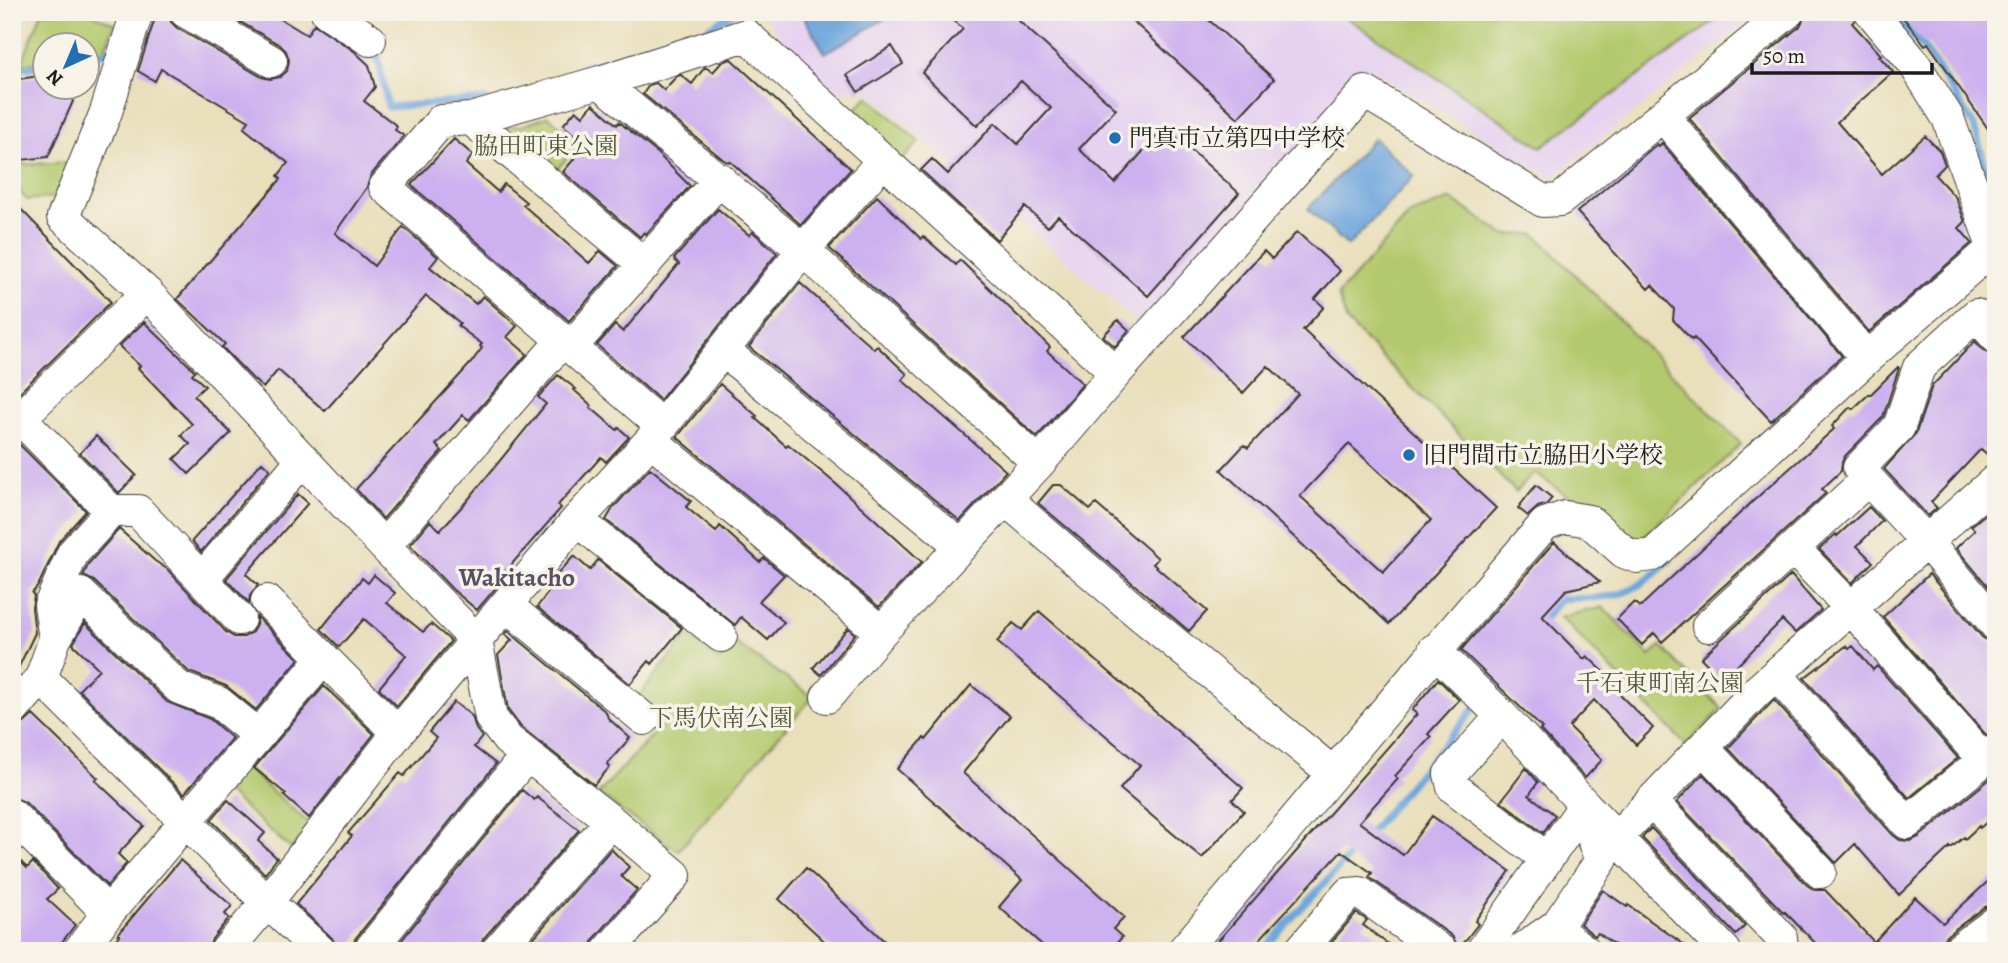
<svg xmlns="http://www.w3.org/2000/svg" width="2008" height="963" font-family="Alegreya,'Noto Serif JP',serif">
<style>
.built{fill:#e6d2f0}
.green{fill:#b4c96d;stroke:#687244;stroke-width:2}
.water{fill:#6fa6dd;stroke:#46617c;stroke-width:2}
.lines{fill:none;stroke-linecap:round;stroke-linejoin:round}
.stream{stroke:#6fa6dd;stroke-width:7}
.building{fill:#cdb0ef;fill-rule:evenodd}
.minor-casing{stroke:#3b3934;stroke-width:34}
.minor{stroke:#fff;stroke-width:32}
.poi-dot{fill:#1f6fb2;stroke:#f7f3e8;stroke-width:2.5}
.labels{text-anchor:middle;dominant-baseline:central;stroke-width:7;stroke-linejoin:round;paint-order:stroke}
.poi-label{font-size:24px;fill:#1c1c1c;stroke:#f7f3e8;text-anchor:start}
.park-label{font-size:24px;fill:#515938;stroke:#f7f3e8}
.neighbourhood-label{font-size:26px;font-weight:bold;fill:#5a5066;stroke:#f7f3e8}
</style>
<rect width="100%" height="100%" fill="#f7f3e8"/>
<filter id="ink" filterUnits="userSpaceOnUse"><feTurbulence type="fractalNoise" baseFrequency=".0143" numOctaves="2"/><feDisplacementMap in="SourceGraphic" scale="14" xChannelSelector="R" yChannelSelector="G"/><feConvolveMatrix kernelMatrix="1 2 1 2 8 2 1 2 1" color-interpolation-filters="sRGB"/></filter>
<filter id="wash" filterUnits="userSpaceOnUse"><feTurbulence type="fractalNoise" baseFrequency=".00686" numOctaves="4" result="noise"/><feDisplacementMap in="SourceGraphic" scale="28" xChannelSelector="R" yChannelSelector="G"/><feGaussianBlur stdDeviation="1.57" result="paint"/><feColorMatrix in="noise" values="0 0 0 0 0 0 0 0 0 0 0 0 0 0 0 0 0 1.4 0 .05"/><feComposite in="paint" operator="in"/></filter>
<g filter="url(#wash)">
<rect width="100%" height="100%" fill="#e9dfbb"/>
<path class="built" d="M762 12H1759L1552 178 1369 69 1140 324 863 87 825 97Z"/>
<path class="green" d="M42 12H86L115 24 104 51 88 53V46H46L45 61 21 65Z
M1338 12H1727L1541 147Z
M868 96 919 142 900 162 849 116Z
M548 116 580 143 547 181 504 127 521 126Z
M71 162 57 197 27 200 12 184V165Z
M1451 199 1505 235 1535 234 1741 444 1638 542 1534 473 1516 492 1347 322 1338 295 1410 214Z
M1603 607 1650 656 1661 646 1722 709 1686 745 1560 617Z
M688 635 719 661 734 642 813 697 678 851 598 794 664 723 637 698Z
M244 766 312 826 291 849 224 790Z"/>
<path class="water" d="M805 12H897L825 53 802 14Z
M1374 138 1414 176 1348 246 1308 209Z"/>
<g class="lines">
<path class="stream" d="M1892 12 1928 53 1974 126 1996 204
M376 48 388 107 486 100
M88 57 110 52 111 48
M12 70 46 65
M563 78 585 67 701 32 736 12
M1539 626 1560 599C1614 597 1629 600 1670 560
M1366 837 1478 704
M1262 951 1354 851"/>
</g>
<g id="blocks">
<path class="building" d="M157 12H168L171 22 177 28 262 77 270 79 280 77 287 71 289 60 286 51 280 45 223 12H269L307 35 314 24 354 51 369 65 375 87 364 101 397 126 395 130 404 136 371 175 367 187 335 233 374 266 403 227 438 257 430 267 476 304 483 296 517 326 507 337 527 354 469 420 463 415 436 445 442 451 383 519 356 489 470 364 482 348 480 346 482 344 458 326 460 323 426 296 325 411 278 370 263 388 252 378 222 347 225 344 177 299 281 179 278 176 288 163 244 128 249 121 161 69 155 81 138 71Z
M945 12H1009L1116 109 1079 149 1115 183 1165 127 1239 193 1148 296 1058 216 1048 227 1025 207 997 240 921 170 932 159 948 174 995 123 1018 144 1051 108 1021 81 977 126 922 73 963 29Z
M1123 12H1200L1274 79 1238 118Z
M1807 12H1853L1855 20 1852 23 1881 55 1879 56 1893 72 1837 122 1882 174 1925 136 1940 151 1945 165 1935 175 1956 198 1965 222 1959 228 1972 243 1869 332 1689 118 1800 26Z
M1899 12H1996V140L1928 43 1925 45Z
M892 46 903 64 858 92 847 75Z
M731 59 851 169 801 225 731 162 725 161 643 94 649 85 656 83 664 90 677 76 681 75 692 84 705 67 713 72 722 62Z
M46 75V88H79L48 157 12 161V80Z
M593 104 617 125 619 122 655 151 690 186 646 234 644 232 640 237 563 172 586 145 563 125 576 110 583 116Z
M454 139 473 155 466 164 498 192 504 184 526 202 523 205 589 263 600 251 618 266 569 321 411 185Z
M1662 143 1842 356 1771 421 1694 338 1692 340 1673 320 1674 309 1652 285 1648 289 1577 212 1657 144 1659 146Z
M877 196 921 239 923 236 956 265 960 260 1050 347 1047 351 1083 384 1037 437 829 248Z
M12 200 111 302 12 400Z
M718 209 749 235 753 232 777 253 660 400 597 345 615 325 623 332 679 264 674 259Z
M1297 232 1340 271 1315 299 1324 307 1303 330 1496 508 1389 624 1221 470 1244 445 1248 448 1298 394 1268 366 1243 393 1184 337 1264 251 1272 259ZM1349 444 1431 520 1383 572 1300 496Z
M800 283 874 349 877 346 907 374 902 380 1006 471 960 521 749 347Z
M1118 320 1129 330 1115 347 1103 336Z
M144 322 195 371 192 374 205 386 194 396 231 433 189 474 174 459 190 444 181 435 192 424 138 368 140 366 119 346Z
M1975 341 1983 350 1996 355V462L1981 449 1931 502 1937 508 1928 516 1884 469 1916 433 1932 386Z
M1898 367 1899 368 1883 417 1845 456 1842 462 1841 471 1822 489 1826 493 1662 642 1654 633 1642 645 1617 619 1634 602 1640 607 1752 502 1834 429 1832 426 1850 407 1853 409 1869 394 1870 395Z
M558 375 576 389 574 390 591 405 590 407 617 430 619 428 629 437 606 462 601 457 558 505 561 508 497 581 500 583 477 610 452 589 410 545 430 521 440 530 467 501 546 404 538 397Z
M720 384 757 416 755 418 786 446 788 444 836 484 922 562 879 607 677 437Z
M96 436 136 475 119 493 80 453Z
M18 443 86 511 59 541 38 586 32 593 34 596 32 608 35 633 12 681V444Z
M262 462 270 469 201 552 192 541Z
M650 468 691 501 686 507 716 532 720 526 760 562 764 558 784 575 759 601 784 622 768 640 741 617 735 625 606 520 613 508Z
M1053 485H1061L1090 510 1096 504 1158 558 1153 564 1207 611 1189 631 1038 503Z
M1536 485 1552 498 1547 504 1538 507 1528 516 1518 508Z
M298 494 308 503 246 574 258 585 250 596 249 603 226 579Z
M1996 505V596L1956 548 1975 530 1971 526Z
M1869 507 1882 521 1857 546 1873 562 1852 583 1819 549 1836 534 1837 536Z
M119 529 155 561 167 569 226 632 234 637H244L252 632 256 625 257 617 299 659 256 710 226 686 189 672 94 581 83 576 89 563Z
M1554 542 1600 582 1566 590 1542 616 1584 659 1587 656 1605 673 1603 674 1621 692 1619 694 1653 728 1636 745 1594 700 1569 727 1602 760 1585 778 1540 730 1542 728 1461 650Z
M574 556 590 570 598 560 682 628 652 664 649 661 630 684 537 607 557 581 554 578Z
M1929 574 1982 637 1989 642 1996 643V732L1986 735 1883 617Z
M374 575 395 593 387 603 423 632 431 624 451 641 397 706 379 688 406 655 364 619 339 647 321 629 362 578 368 583Z
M1791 575 1821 610 1795 633 1782 620 1723 680 1701 658Z
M1039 611 1243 788 1232 800 1244 811 1202 858 1120 789 1140 765 997 642 1013 623 1022 630Z
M85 623 167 702 210 719 232 738 184 794 79 690 99 669 73 644Z
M848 628 855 634 821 675 813 668Z
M508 631 606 712 608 718 630 738 607 764 610 767 594 785 521 727 508 710 498 655 512 640 505 634Z
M1846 646 1849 649 1853 646 1873 670 1877 666 1958 758 1909 798 1804 678Z
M1438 679 1459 700 1428 734 1431 737 1395 776 1398 779 1359 822 1403 855 1432 816 1510 871 1475 921 1478 924 1459 949 1452 936 1369 877 1372 873 1341 851 1249 951H1209L1417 714 1412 710Z
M971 685 1010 716 963 773 1124 917 1113 929 1122 937 1110 951H1049L999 907 1022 880 897 769 924 738 926 740Z
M324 686 374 734 309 818 284 796 286 794 254 768Z
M1774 700 1893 835 1900 840 1910 841 1919 837 1996 774V814L1980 828 1979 826 1965 839 1964 837 1951 848 1950 847 1899 895 1855 844 1836 863 1728 748Z
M454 702 472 716 476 729 482 737 474 747 496 764 355 939 351 951H338L332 938 296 904 352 836 348 833 400 773 404 776 436 738 429 732Z
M33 715 98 778 95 780 144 826 118 854 127 863 107 886 25 802 12 797V734Z
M1526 768 1538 782 1529 795 1555 815 1543 833 1501 801Z
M1703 774 1807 885 1815 890H1825L1874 942 1915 897 1943 923 1996 874V904L1985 907 1946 936 1938 951H1823L1785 912 1784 913 1677 802Z
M522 790 534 800 537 797 579 830 483 939 479 951H393Z
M228 800 265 833 258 841 277 858 265 874 211 820Z
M1651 828 1745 926 1736 935 1642 838Z
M611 849 629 867 621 876 637 890 594 939 590 951H522Z
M12 853 27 868 33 862 58 889 47 899 75 925 55 951H12Z
M180 860 232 906 225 914 229 918 212 939 208 951H107L120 935 118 934Z
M806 868 895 951H835L779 899Z
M1603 890 1627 907 1628 905 1693 951H1623L1598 933 1595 936 1580 924Z
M1356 913 1367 920 1363 925 1397 951H1324Z"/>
</g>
</g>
<g filter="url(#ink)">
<use href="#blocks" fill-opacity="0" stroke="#3b3934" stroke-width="2"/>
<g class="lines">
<g class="minor-casing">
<path id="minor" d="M137 12 106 112 63 217 147 293 384 546 476 640 491 718 508 740 611 821 675 875 608 951
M186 12 271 61
M327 12 370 40
M1871 12 1913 62 1948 118 1993 247
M600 82 803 250 1039 463
M1664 117 1867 358
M471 119 645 265
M571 347 720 179
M724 351 961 546
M20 418 111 511
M661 425 385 187 441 121 471 119 600 82 746 35 1116 373
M12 426 147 293
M651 440 881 632
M1868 479 1859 468 1899 427 1919 367 1976 315 1996 337
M1005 499 1137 612 1333 773
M577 520 721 636
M384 546 563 340
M1793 548 1851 608 1984 760
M202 579 303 459
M267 601 398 733
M506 605 644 719
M1708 626 1868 479 1926 541 1996 625
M55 639 50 605 73 553 111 511H138L239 619
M1434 650 1502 716 1585 805
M1776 674 1907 823 1996 750
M41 678 267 902 320 951
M827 697 881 632 1039 463 1116 373 1365 92 1543 201 1560 200 1788 12
M12 711 41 678 55 639 81 594 179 688 219 703 258 735
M1502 716 1450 774 1453 787 1547 859
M1703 748 1820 872
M1651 801 1781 937 1782 951
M12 815 108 913
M1616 838 1757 691 1996 480
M79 951 108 913 323 659
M226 951 267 902 398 733 577 520 651 440 803 250 882 162
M369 951 527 755
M497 951 611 821
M1183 951C1305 810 1422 664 1545 524L1565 517 1589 521 1624 552 1637 557 1653 555 1867 358 1996 246
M1300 951 1348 894 1360 893 1441 951
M1482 951 1585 805 1725 951
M1520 951 1557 925 1602 859C1592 844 1591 838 1601 822
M1554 951 1565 936 1585 951
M1957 951 1996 922"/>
</g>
<use href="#minor" class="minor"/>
</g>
</g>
<g class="poi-dot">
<circle cx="1115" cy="138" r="7"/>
<circle cx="1409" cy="455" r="7"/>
</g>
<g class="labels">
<g class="poi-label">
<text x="1129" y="138">門真市立第四中学校</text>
<text x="1423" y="455">旧門間市立脇田小学校</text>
</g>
<g class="park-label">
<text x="546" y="146">脇田町東公園</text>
<text x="1660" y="683">千石東町南公園</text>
<text x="721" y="718">下馬伏南公園</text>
</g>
<g class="neighbourhood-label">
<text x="517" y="577">Wakitacho</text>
</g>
</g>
<rect width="2008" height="963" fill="none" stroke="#f7f3e8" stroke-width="42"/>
<g transform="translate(66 66) rotate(224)"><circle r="33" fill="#f7f3e8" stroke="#9f9d96" stroke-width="2"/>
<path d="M0-5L12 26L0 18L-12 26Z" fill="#1f6fb2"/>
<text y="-10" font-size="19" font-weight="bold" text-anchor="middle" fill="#1c1c1c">N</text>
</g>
<path d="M1752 63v10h180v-10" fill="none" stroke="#1c1c1c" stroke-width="3.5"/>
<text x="1763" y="63" font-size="21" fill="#1c1c1c" stroke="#f7f3e8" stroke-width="5" paint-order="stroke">50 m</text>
</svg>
